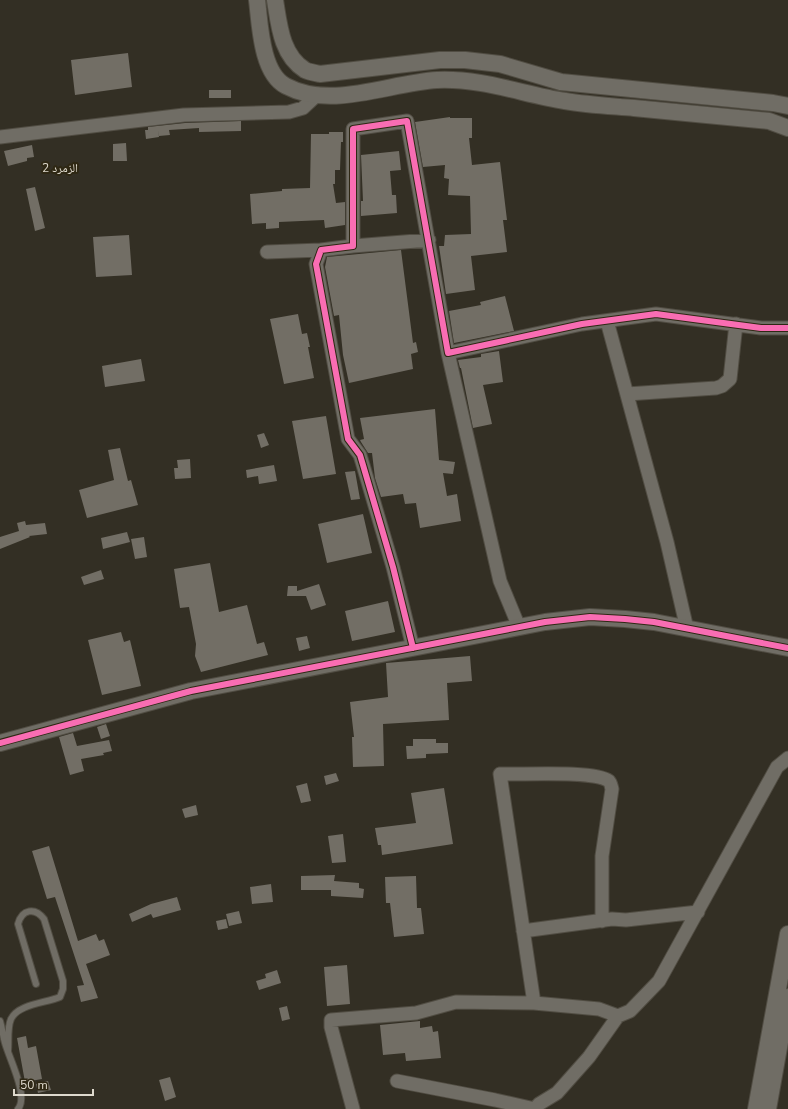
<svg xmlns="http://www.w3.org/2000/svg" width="788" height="1109" font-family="'Nunito Sans','Noto Naskh Arabic',sans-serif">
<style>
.building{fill:#726e65}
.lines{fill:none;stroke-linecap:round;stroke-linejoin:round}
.service-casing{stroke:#514d43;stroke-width:8}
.minor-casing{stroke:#514d43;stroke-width:15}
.tertiary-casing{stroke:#514d43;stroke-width:18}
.service{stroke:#706d65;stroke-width:6}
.minor{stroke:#706d65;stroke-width:13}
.tertiary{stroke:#706d65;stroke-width:16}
.cycleway-casing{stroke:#2f2814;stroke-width:8}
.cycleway{stroke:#f96db3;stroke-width:6}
.labels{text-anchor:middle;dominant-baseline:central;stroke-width:4;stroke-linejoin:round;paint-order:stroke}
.neighbourhood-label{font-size:12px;fill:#ded9cd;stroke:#2f2814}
</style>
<rect width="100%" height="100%" fill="#332f24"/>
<path class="building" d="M128 53 132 87 75 95 71 60Z
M209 90H231V98H209Z
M450 117V118H472V138H469L472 165 500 162 507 220H503L507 252 471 256 475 290 446 294 439 246H444L445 235 471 234 470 196 448 195 449 179 444 178 445 165 423 167 415 122Z
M241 121V131L199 132V128L169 130 170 135 159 136 158 130 159 137 146 139 145 130H148V127L185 123Z
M329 132H343V142H341L340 170H335V184H333L336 203 345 202V225L325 228 324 220 279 222V228L266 229V223L252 224 250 194 282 191V189L310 188 311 134H329Z
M126 143 127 161H113V144Z
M32 145 34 157 27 158V161L8 166 4 151Z
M399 151 401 170 390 171 392 195H396L397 213 361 216V201H363L361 155Z
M35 187 45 228 35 231 26 189Z
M129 235 132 275 96 277 93 237Z
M401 250 413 343 416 342 418 352 411 354 413 369 349 383 343 355 339 315 334 316 325 267 327 257Z
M505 296 514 331 454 343 449 311 481 305 480 302Z
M298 314 302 334 307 333 310 347H308L314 378 284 384 270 319Z
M499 351 503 382 483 385 492 424 473 428 461 368H460L458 360 481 357V354Z
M141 359 145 381 105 387 102 366Z
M435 409 439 460 455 462 453 474 443 473 447 496 457 494 461 521 420 528 416 503 405 504 403 494 381 497 375 478 372 453H368L361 442 360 440 364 439 360 418Z
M326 416 336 474 303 479 292 421Z
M264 433 269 445 261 448 257 435Z
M120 448 128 481 131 480 138 505 87 518 79 490 114 480 108 450Z
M190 459 191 478 175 479 174 468H178L177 460Z
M274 465 277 481 259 484 258 476 247 478 246 470Z
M355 471 360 499 351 500 345 472Z
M363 514 372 553 327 563 318 524Z
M25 521 26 525 45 523 47 534 29 536 30 537 0 549V537L19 531 17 523Z
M127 532 130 542 103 549 101 538Z
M144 537 147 557 135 559 131 539Z
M210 563 219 612 247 605 257 644 264 642 268 655 201 672 195 656 196 644 189 607 180 608 174 569Z
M101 570 104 579 84 585 81 577Z
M319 584 326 605 311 610 306 596H287L288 586H297V591Z
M388 601 395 632 352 641 345 611Z
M121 632 124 642 130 640 141 686 102 695 88 640Z
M307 636 310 648 299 651 296 638Z
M470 656 472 681 447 683 449 720 383 724 384 766 353 767 352 737H354L350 702 388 697 386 663Z
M106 724 110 736 101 739 97 727Z
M73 733 77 746 109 740 112 751 103 753 104 755 81 759 84 771 70 775 59 737Z
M413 739H436V743H448V753L426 754V758L407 759 406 746H413Z
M336 773 339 781 326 785 324 776Z
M307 783 311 801 301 803 296 786Z
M444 788 453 844 382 855 381 845H378L375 828 416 823 411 793Z
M196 805 198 815 185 818 182 809Z
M343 834 346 862 332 863 328 836Z
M49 846 78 941 96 934 99 941 104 939 110 955 86 964 98 998 81 1002 77 986 84 985 55 897 47 899 32 851Z
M335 875 334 881 359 883V888L364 889 363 898 331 896V890H301V876Z
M416 876 417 908H421L424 934 394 937 390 903H386L385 877Z
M271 884 273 902 252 904 250 887Z
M177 897 181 910 153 918 151 914 132 922 129 914 151 904Z
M239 911 242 923 229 926 226 914Z
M226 919 228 928 218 930 216 921Z
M347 965 350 1004 327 1006 324 967Z
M277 970 281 983 259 990 256 981 266 978 265 974Z
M287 1006 290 1019 282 1021 279 1008Z
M420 1021V1028L432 1026 433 1032 438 1031 441 1058 406 1061 405 1053 383 1055 380 1025Z
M26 1036 28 1048 36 1046 42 1079 25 1082 17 1038Z
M170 1077 176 1097 165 1101 159 1080Z
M48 1081 51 1090 38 1093 36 1084Z"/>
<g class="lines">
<g class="service-casing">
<path id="service" d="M0 1021C2 1028 3 1036 5 1043 9 1058 29 1096 18 1109
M8 1051C9 1041 7 1028 11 1019 18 1004 46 1003 60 997L63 989V981L44 919C35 907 22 909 18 924L36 984"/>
</g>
<g class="minor-casing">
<path id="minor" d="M0 137 184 115 289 112 303 108 318 94
M353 246 429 240
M267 252 321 250
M607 321 667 542 687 629
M448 353 500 581 519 627
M627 394 716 388 722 386 730 379 736 324
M413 648 393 567 363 465 360 455 348 439 316 264 321 250 353 246V129L407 121 448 353 582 324 656 314 761 328H788
M523 931 612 919 626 920 698 912
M534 1003 500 774C521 775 594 770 609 781 611 783 611 786 612 789L602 856V921
M397 1081 495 1100 535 1109
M353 1109 331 1027V1020L416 1013 456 1002 534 1003 599 1009 618 1016
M535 1109 539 1104 557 1093 589 1057 618 1016 630 1011 659 981 777 767 788 758"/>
</g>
<g class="tertiary-casing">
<path id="tertiary" d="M257 0C260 24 261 73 286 86 331 110 389 83 437 80 481 78 522 94 565 101 588 105 611 106 634 108 679 112 724 117 769 121L788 128
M275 0C279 24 281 55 305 70 309 72 315 73 320 74L440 60H465L500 64 561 82 773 103 788 106
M0 743 191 691 545 622 590 617 625 619 654 622 788 648
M756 1109 788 934
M768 1109 788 997"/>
</g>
<use href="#service" class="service"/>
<use href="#minor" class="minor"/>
<use href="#tertiary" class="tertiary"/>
<g class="cycleway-casing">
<path id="cycleway" d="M413 648 393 567 363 465 360 455 348 439 316 264 321 250 353 246V129L407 121 448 353 582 324 656 314 761 328H788
M0 743 191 691 545 622 590 617 625 619 654 622 788 648"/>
</g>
<use href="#cycleway" class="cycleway"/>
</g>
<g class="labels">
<g class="neighbourhood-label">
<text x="60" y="168">الزمرد 2</text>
</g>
</g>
<path d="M14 1089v6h79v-6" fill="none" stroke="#ded9cd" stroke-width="2"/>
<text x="20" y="1089" font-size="12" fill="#ded9cd" stroke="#2f2814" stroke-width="3" paint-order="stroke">50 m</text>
</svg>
